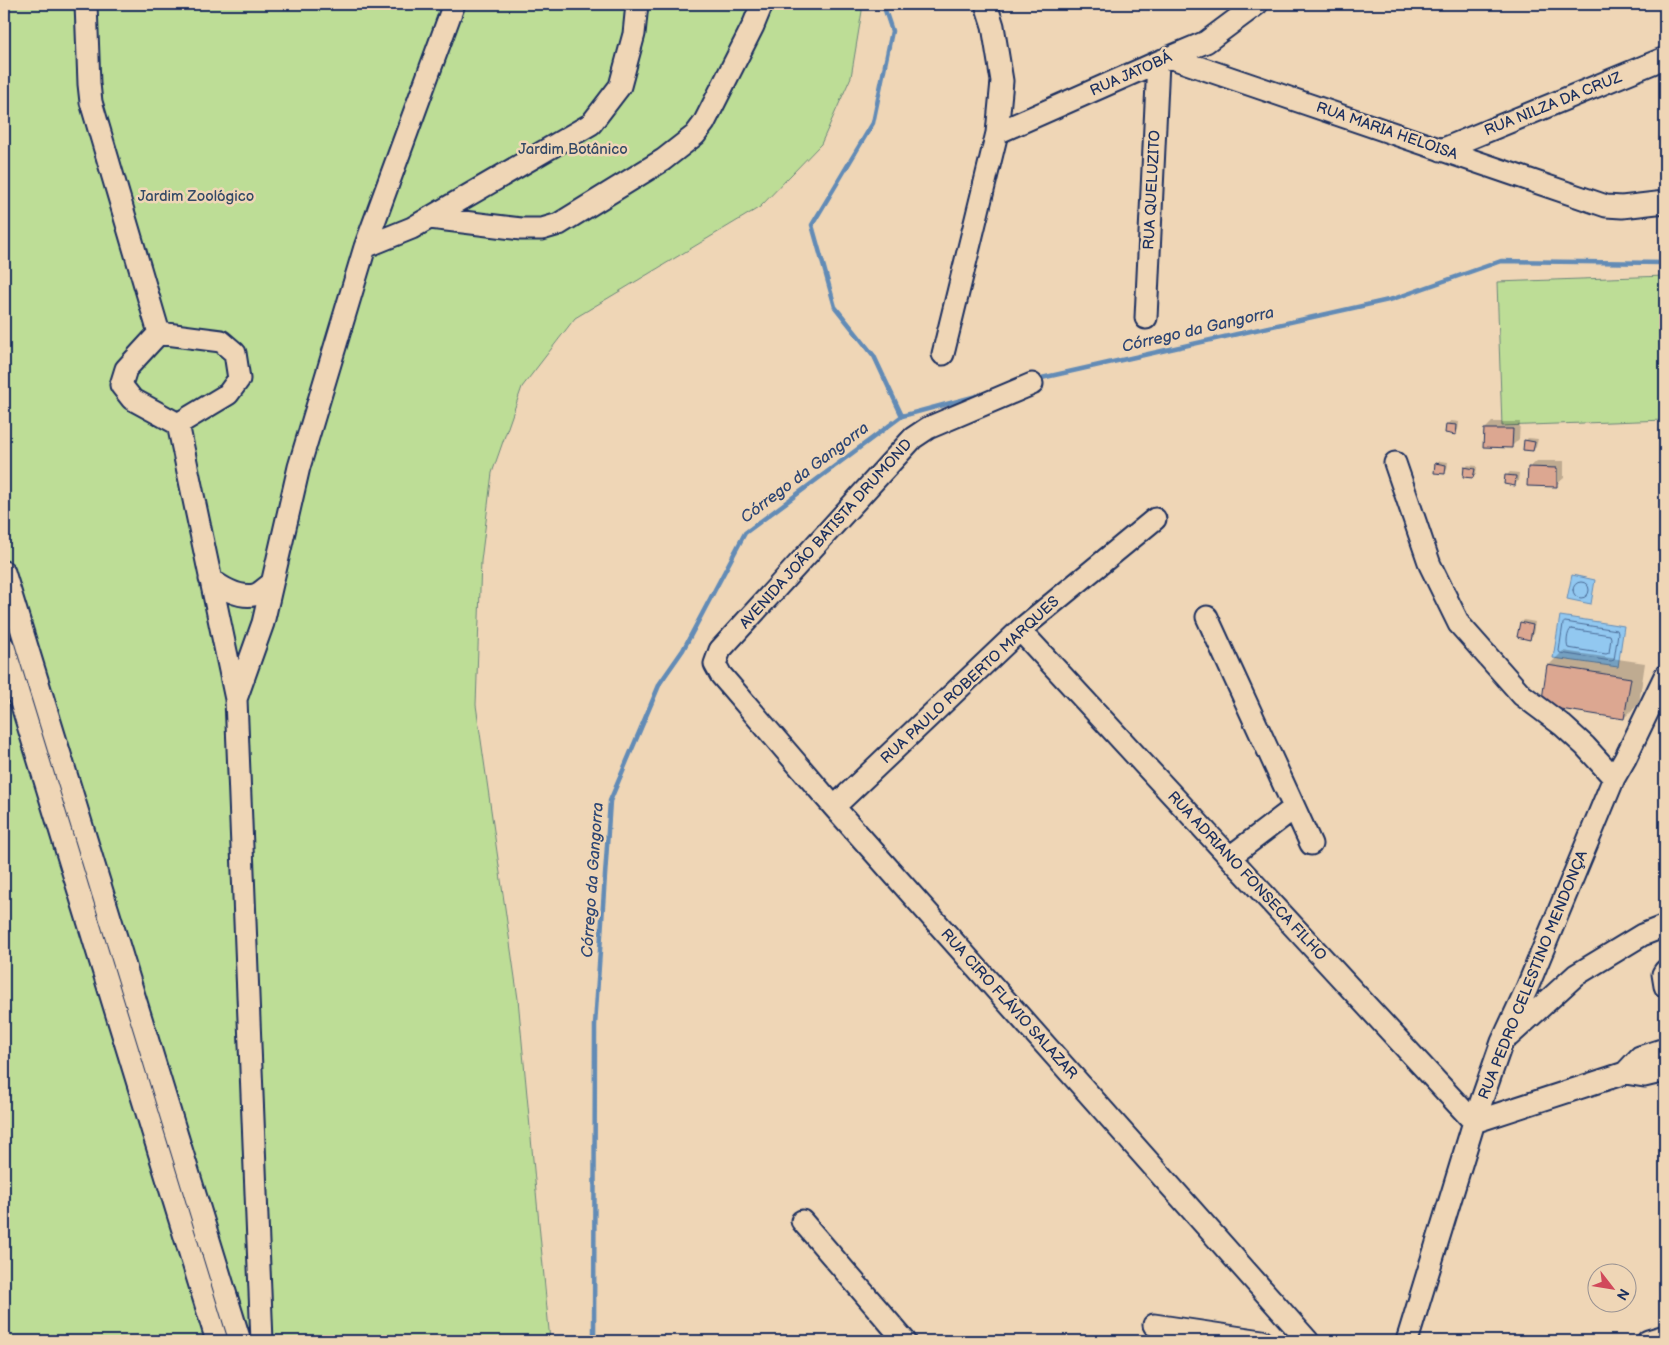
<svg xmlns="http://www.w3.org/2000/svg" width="1669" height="1345" font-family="'Balsamiq Sans',sans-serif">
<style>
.green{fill:#bddd96;stroke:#6c867a}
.water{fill:#92c8f0;stroke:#628bb6}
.shadow{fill:#0003}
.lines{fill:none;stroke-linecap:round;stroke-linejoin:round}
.shore{stroke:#4b6c98;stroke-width:1}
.stream{stroke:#628bb6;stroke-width:4.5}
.building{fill:#dca791;stroke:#1b2f5e}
.minor-casing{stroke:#1b2f5e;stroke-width:25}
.minor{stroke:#efd6b6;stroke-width:21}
.labels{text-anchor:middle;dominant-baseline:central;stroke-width:5;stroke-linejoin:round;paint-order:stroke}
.street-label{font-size:15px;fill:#1b2f5e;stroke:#efd6b6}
.park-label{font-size:15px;fill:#334966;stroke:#efd6b6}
.water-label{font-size:16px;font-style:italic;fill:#2d4674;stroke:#efd6b6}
</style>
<rect width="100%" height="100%" fill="#efd6b6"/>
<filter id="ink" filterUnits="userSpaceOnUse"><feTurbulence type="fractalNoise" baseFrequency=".02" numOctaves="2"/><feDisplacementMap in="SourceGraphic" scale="10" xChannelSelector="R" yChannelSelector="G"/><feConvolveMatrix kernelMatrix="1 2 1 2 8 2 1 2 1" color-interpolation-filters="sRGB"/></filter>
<g filter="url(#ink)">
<path class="green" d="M4 4H860L862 11 851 77 821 144 760 207 575 318 522 387 492 473 481 561 476 705 518 999 550 1341H4Z
M1665 276V420L1502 426 1497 282Z"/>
<path class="water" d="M1572 575 1595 580 1591 604 1567 599Z
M1560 616 1624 626 1618 667 1553 658Z"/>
<path class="shadow" d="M1451 421 1459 422 1458 430 1455 433 1447 424Z
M1492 422H1520L1519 439 1512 446 1485 429Z
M1528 438 1538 439 1536 447 1533 450 1525 441Z
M1440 461 1448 462 1447 470 1444 473 1436 464Z
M1537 461H1564V478L1556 485 1529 468Z
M1468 465 1477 466 1476 474 1473 477 1465 468Z
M1510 472 1519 473 1518 481 1514 485 1507 475Z
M1524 620 1535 622 1533 635 1529 638 1521 623Z
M1563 651 1645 663 1639 703 1624 718 1548 666Z"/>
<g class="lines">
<path class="shore" d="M1573 590a8 8 0 1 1 16 0a8 8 0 1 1-16 0Z
M1565 622 1617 630 1618 633 1614 660 1611 661 1560 653 1559 651 1563 624Z
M1571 629 1610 635 1611 638 1609 653 1606 654 1568 648C1566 644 1567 632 1571 629Z"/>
<path class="stream" d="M883 4 892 31 873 123 812 225 835 307 874 356 902 416
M1037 379 1393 299 1501 261 1665 263
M594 1341 595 1025 610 801 660 683 683 650 745 533 902 416 984 394"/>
</g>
<path class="building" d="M1446 424 1457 425 1456 435 1445 433Z
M1484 429H1513L1512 448 1483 447Z
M1524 440 1535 442 1533 451 1523 450Z
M1435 463 1446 465 1445 474 1434 473Z
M1464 467 1475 469 1473 478 1463 477Z
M1528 467 1557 468V487L1527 486Z
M1505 475 1516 476 1515 486 1504 484Z
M1520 622 1533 625 1530 640 1517 637Z
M1547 665 1631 678 1624 719 1541 706Z"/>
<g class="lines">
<g class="minor-casing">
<path id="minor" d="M86 4 89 84 91 102 159 333
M1169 57 1606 206 1622 207 1665 202
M997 133 1158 62 1206 42 1257 4
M1441 150 1665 58
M430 218 521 229H542L559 224 663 160 695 135 704 123 753 26 762 4
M365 247 412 228 591 124 620 86 634 34 637 4
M1146 318 1158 62
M159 333 221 341 235 353 239 379 228 394 178 424 132 399 121 385 126 369Z
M943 354 997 133 1002 81 993 26 986 4
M1032 384 928 428 913 438 720 650 715 664 721 675 834 807 1308 1341
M178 424 236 699 262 1341
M1395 463 1430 565 1459 624 1522 695 1562 725 1585 746 1614 778
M4 572 240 1341
M210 579C222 588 238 598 254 595 260 594 266 587 271 584
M1207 617 1311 844
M1020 630 1474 1122 1625 1073 1644 1076 1665 1071
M4 647 217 1341
M236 699 263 623 299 467 365 247 454 4
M834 807 1020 630 1155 519
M1230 857 1294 808
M1665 971 1663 974 1665 986
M1509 1036 1576 975 1642 935 1665 926
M1625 1073 1640 1057 1665 1049
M802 1221 905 1341
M1154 1325 1262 1341
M1407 1341 1474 1122 1502 1042 1527 988 1614 778 1625 759 1665 676
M1648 1341 1665 1336"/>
</g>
<use href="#minor" class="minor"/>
</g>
</g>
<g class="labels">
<g class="street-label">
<text transform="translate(1131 74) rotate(-24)">RUA JATOBÁ</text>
<text transform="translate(1553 104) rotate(-22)">RUA NILZA DA CRUZ</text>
<text transform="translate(1387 131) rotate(19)">RUA MARIA HELOISA</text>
<text transform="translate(1152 190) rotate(-87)">RUA QUELUZITO</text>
<text transform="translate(826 534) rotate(-48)">AVENIDA JOÃO BATISTA DRUMOND</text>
<text transform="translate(970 680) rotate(-43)">RUA PAULO ROBERTO MARQUES</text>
<text transform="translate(1247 876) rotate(47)">RUA ADRIANO FONSECA FILHO</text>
<text transform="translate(1533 975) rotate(-68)">RUA PEDRO CELESTINO MENDONÇA</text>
<text transform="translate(1009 1004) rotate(48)">RUA CIRO FLÁVIO SALAZAR</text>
</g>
<g class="park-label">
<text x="573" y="149">Jardim Botânico</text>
<text x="196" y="196">Jardim Zoológico</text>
</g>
<g class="water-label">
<text transform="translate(1198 330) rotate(-13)">Córrego da Gangorra</text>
<text transform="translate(805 473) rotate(-37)">Córrego da Gangorra</text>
<text transform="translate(593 880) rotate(-86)">Córrego da Gangorra</text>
</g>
</g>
<rect width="1669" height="1345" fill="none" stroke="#efd6b6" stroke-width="20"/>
<rect x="10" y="10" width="1649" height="1325" fill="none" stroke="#1b2f5e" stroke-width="2" filter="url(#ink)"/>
<g transform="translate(1612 1288) rotate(121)"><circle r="24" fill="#efd6b6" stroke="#9a9393"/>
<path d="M0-4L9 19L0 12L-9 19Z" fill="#d1495b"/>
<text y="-8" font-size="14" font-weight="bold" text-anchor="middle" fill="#1b2f5e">N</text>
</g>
</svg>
